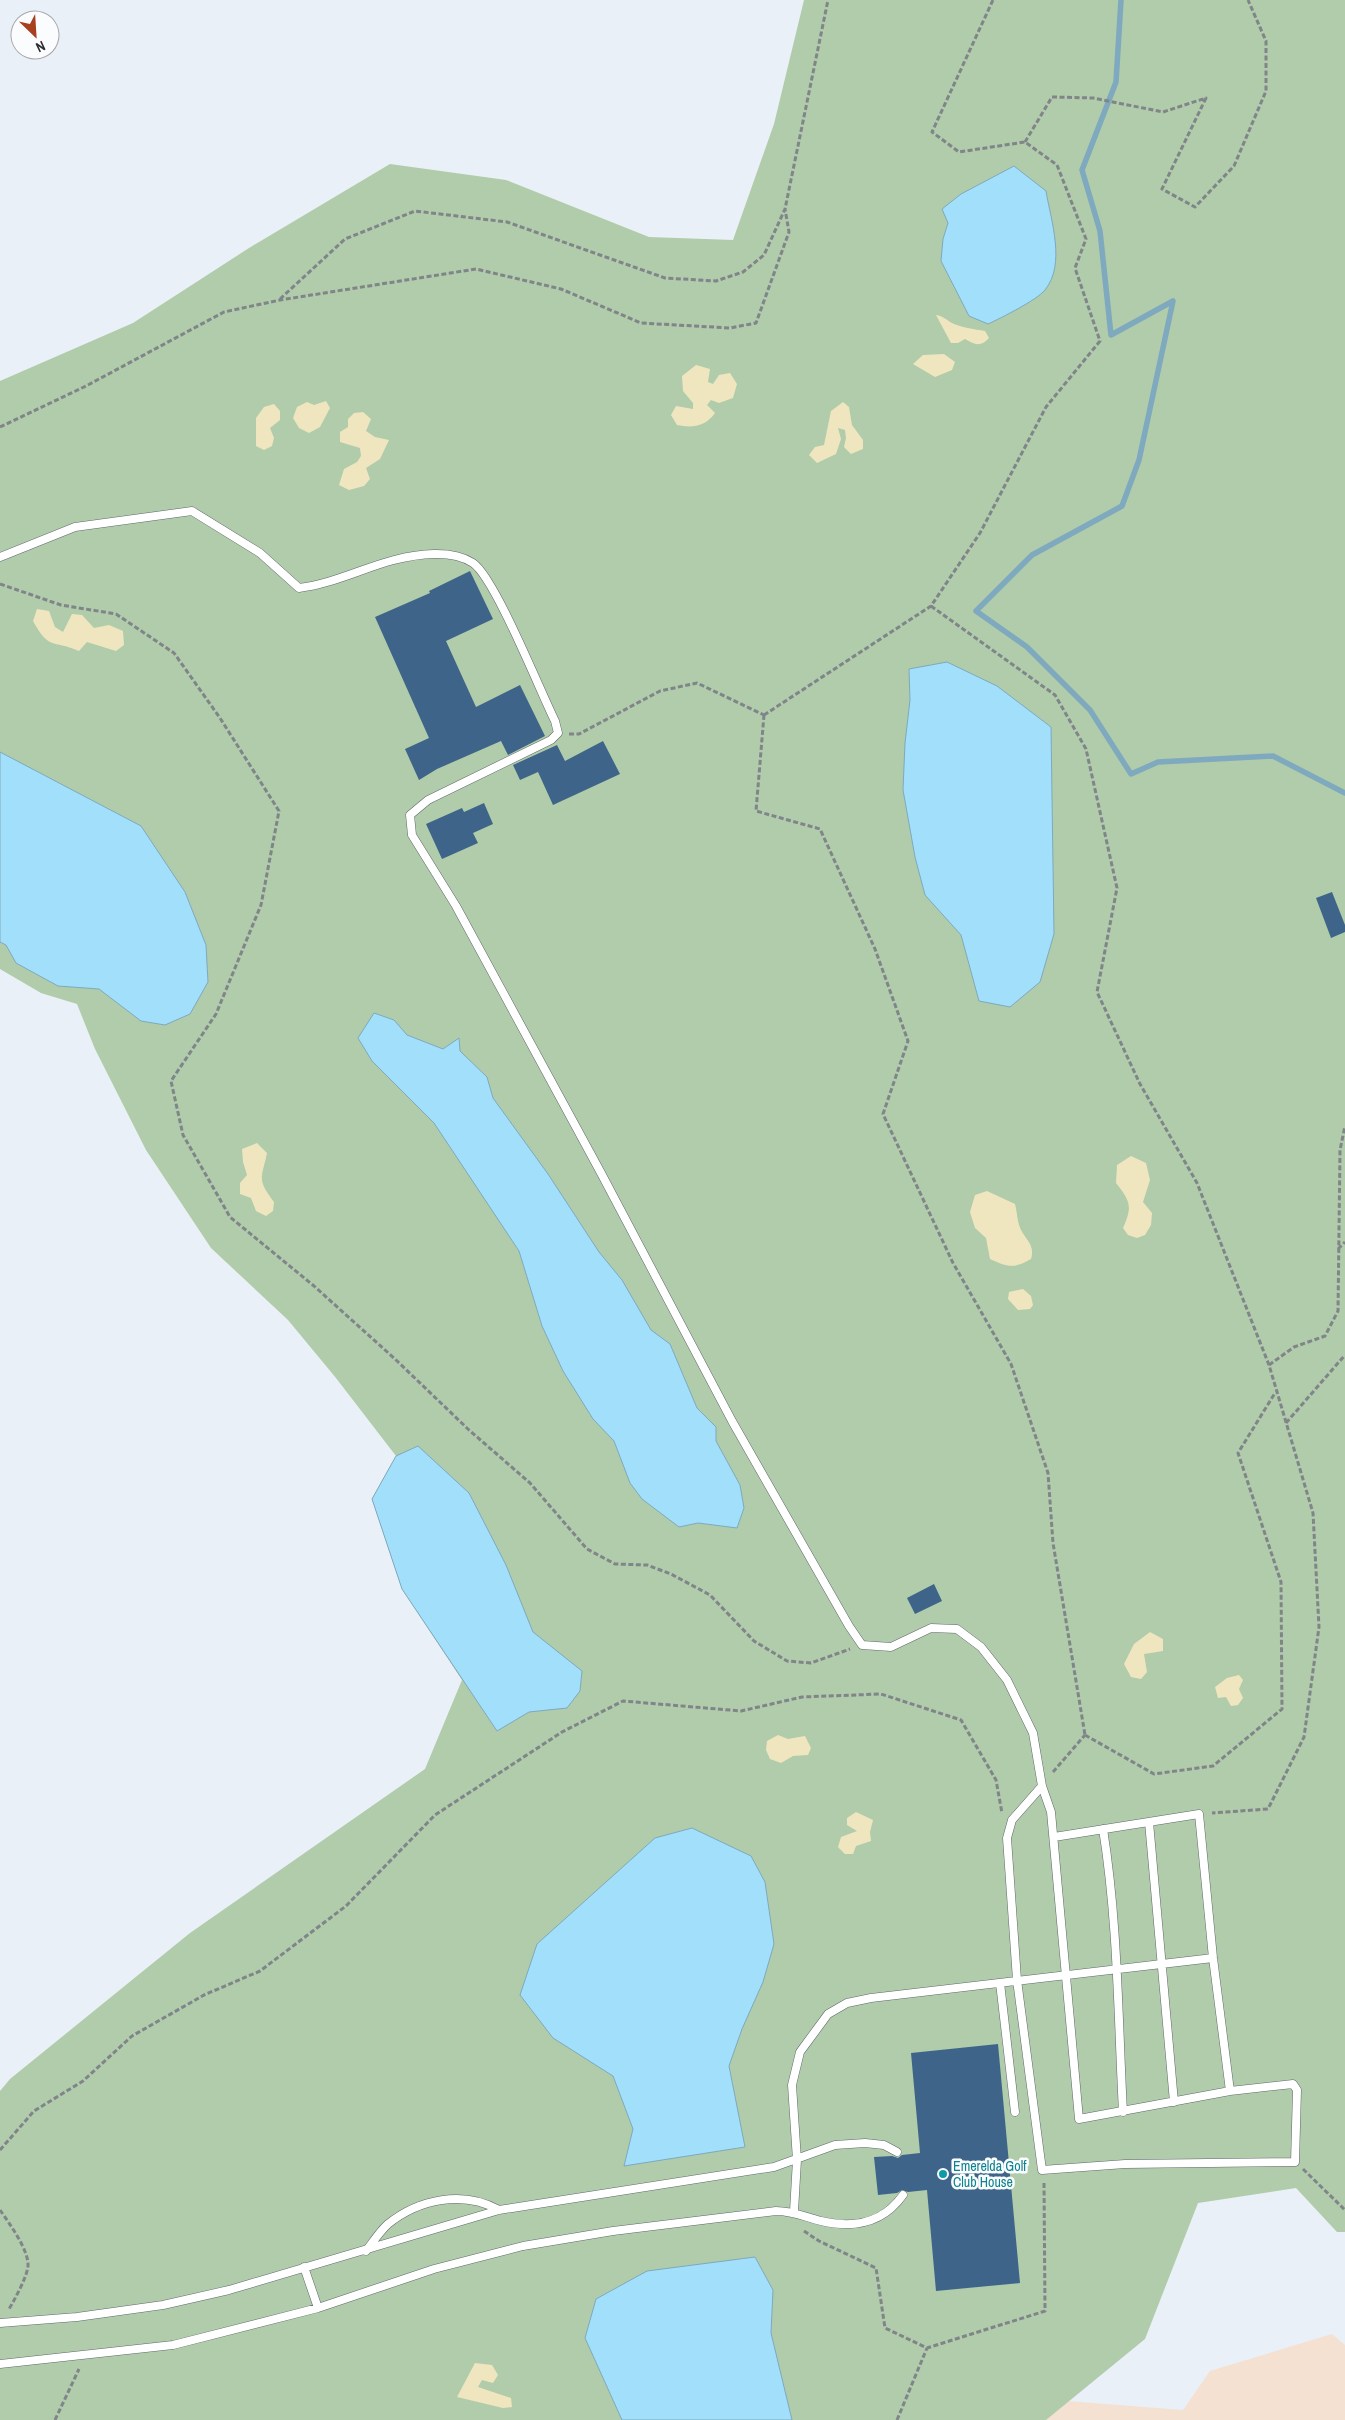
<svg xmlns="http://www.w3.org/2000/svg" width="1345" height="2420" font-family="'Archivo Narrow',sans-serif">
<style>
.commercial{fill:#f4e1d1}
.green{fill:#b0ccaa}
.sand{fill:#efe6c0}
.water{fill:#a2dffb;stroke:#7ea9be}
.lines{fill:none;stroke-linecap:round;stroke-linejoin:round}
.stream{stroke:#7ea9be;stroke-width:5.5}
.building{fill:#3e6589}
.lane-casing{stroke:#61676e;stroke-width:9}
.path{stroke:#808589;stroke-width:3;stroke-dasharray:5 2.5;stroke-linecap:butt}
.lane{stroke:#fff;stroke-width:8}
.culture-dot{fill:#0f9aa8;stroke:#fbfcfe;stroke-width:2}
.labels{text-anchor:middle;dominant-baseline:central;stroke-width:5;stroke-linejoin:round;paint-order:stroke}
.culture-label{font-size:14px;fill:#0d838f;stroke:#fbfcfe;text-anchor:start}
</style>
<rect width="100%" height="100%" fill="#e9f0f7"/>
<path class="commercial" d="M1332 2334 1345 2345V2420H1046L1067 2401 1183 2410 1210 2371Z"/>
<path class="green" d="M804 0H1345V2232H1337L1296 2188 1198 2203 1145 2339 1046 2420H0V2091L10 2079 190 1933 425 1769 462 1680 402 1589 372 1499 396 1456 336 1378 288 1320 211 1248 146 1150 95 1049 77 1004 41 993 0 969V381L133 323 249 248 390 164 506 180 649 237 733 240 774 124Z"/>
<path class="sand" d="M936 315C944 316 947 321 954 324 964 328 974 329 985 331L989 338C981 347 975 345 965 339L958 343H951Z
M944 354 955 362 952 370 935 377 913 364 923 355Z
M696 365 710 369 708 382 713 384 719 375 730 373 737 384 733 398 719 403 711 400 707 405 715 413C705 427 692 428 677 425L671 415 676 406 693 409V403L683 391 682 376Z
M326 401 330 408 320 427 309 433 299 428 293 418 297 407 307 402 314 405Z
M843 402 849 407 852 425 863 440V449L851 454 844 447 846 438 845 430 838 428 841 439 836 454 817 463 809 455 815 447 824 445 831 411Z
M274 404 280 411V420L270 428 274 438 272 446 264 450 256 446V418L264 407Z
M363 412 371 419 366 431 375 437 389 440 380 459 366 468 370 479 364 486 349 490 339 485 344 469 357 462 361 456 360 448 340 442V432L348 427V419L354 413Z
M37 609 49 611 55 627 63 632 72 614 82 615 94 628 109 625 123 631 124 645 116 651 87 642 79 651C51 639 50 651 33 621Z
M257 1143 267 1153C262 1178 256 1179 274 1202L273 1211 266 1216 256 1211 251 1198 240 1194V1183L247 1175 243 1162 242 1149Z
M1131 1156 1146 1163 1150 1180 1143 1202 1152 1213 1151 1225 1145 1235 1137 1238 1128 1235 1123 1228C1133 1206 1130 1201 1116 1183L1117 1165Z
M987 1191 1015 1204C1017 1211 1017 1218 1019 1225 1023 1238 1036 1244 1031 1259 1014 1269 1007 1267 990 1259L986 1238 975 1228 970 1212 975 1195Z
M1023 1289 1031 1296 1033 1305 1030 1309 1018 1310 1008 1299 1009 1292Z
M1150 1632 1163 1639V1651L1144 1654 1147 1672 1141 1679 1131 1677 1124 1664 1134 1644Z
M1239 1675 1243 1680 1239 1689 1243 1698 1238 1705 1231 1706 1226 1697 1218 1698 1215 1687 1227 1678Z
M778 1735 788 1739 805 1736 811 1748 808 1755 793 1756 781 1763 770 1759 766 1750 767 1741Z
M856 1812 873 1820 870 1832 871 1841 856 1846 853 1854H845L838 1847 841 1837 857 1831 847 1825V1818Z
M475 2363 492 2365 498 2375 493 2383 482 2380 478 2387 511 2398 512 2407 503 2408 457 2397Z"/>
<path class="water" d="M1014 166 1046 191C1051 221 1066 264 1045 290 1037 300 1001 318 988 324L969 316 941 261 943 239 948 223 942 209 961 194Z
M947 662 997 686 1051 727 1054 934 1040 982 1010 1007 979 1001 961 935 925 895 915 857 903 790 905 743 910 700 909 669Z
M0 752 141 826 185 892 206 945 208 982 190 1014 165 1025 141 1021 99 989 58 986 16 963 6 945 0 942Z
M374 1013 394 1020 407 1035 443 1049 459 1038 460 1051 487 1077 493 1098 548 1174 599 1252 622 1280 651 1330 670 1344 697 1408 716 1427V1441L740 1485 744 1508 737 1528 698 1523 679 1527 642 1499 630 1483 614 1441 593 1419 563 1371 542 1326 519 1251 434 1123 372 1061 358 1038Z
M418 1446 469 1493 506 1565 533 1632 582 1671 580 1691 567 1708 529 1712 497 1731 402 1589 372 1499 396 1456Z
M692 1828 751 1856 765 1882 774 1944 763 1982 742 2029 729 2066 745 2147 624 2166 633 2129 613 2076 553 2038 520 1995 537 1944 655 1838Z
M755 2257 773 2290 771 2333 792 2420H622L585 2338 596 2299 647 2271Z"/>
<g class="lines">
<path class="stream" d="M1121 0 1116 82 1082 170 1100 231 1111 335 1173 301 1139 460 1122 506 1032 555 976 611 1027 647 1090 710 1131 774 1158 762 1273 756 1345 793"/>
</g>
<path class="building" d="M470 571 493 619 446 641 476 707 520 685 545 736 508 755 501 741 437 769 419 780 405 749 429 738 375 617 430 593 429 591Z
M603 741 620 774 553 805 538 772 520 780 513 765 557 745 565 761Z
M484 803 493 824 473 833 478 843 442 859 426 824 462 808 464 812Z
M1332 892 1345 925V932L1331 938 1316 898Z
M934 1584 942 1601 915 1614 907 1598Z
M998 2044 1020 2283 936 2291 927 2190 908 2192 902 2190 897 2193 878 2195 874 2157 892 2156 898 2158 902 2155 920 2153 911 2053Z"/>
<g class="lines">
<g class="lane-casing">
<path id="lane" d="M0 557 75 527 192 511 260 553 299 588C332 584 363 568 394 560 417 554 452 549 473 563 495 578 540 691 555 721L558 733 551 740 428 800 410 815 412 835 456 906 601 1173 732 1421 849 1626 862 1645 891 1647 931 1628 957 1629 981 1647 1007 1680 1033 1733 1042 1786 1051 1812 1079 2119 1230 2091 1293 2084 1297 2090 1295 2162 1125 2164 1042 2170 1017 1980 1007 1838 1012 1820 1042 1786
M1149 1822 1174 2102
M1103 1829C1118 1922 1118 2018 1123 2112
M1054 1837 1199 1814 1213 1958 1230 2091
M1000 1983 1015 2112
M794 2211 797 2160 792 2085 800 2052 828 2014 847 2003 871 1998 1213 1958
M366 2251C373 2242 380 2231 388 2224 419 2199 463 2190 499 2210
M304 2267 318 2308
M0 2323 77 2317 163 2305 229 2290 499 2210 774 2167 835 2145 865 2143 884 2145 897 2152
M0 2364 173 2345 318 2308 434 2269 523 2246 613 2231 776 2211C793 2211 805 2217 821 2221 855 2229 883 2223 903 2195"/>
</g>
<path class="path" d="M1025 142 1052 97 1093 98 1163 112 1206 98 1162 189 1195 207 1234 166 1266 91V41L1248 0
M280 299 345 239 415 211 507 222 665 278 716 281 743 272 764 255 785 209 828 0
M0 427 86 386 224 312 280 300 476 269 561 289 641 323 730 328 756 323 789 232 785 209
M0 584 61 605 116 614 174 653 220 718 279 811 261 905 216 1014 171 1081 183 1135 230 1217 314 1286 395 1359 469 1430 530 1483 587 1549 615 1564 647 1565 671 1574 710 1595 754 1641 787 1661 811 1663 850 1649
M931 606 1055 695 1086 749 1117 888 1097 992 1140 1084 1197 1183 1269 1365 1313 1513 1319 1627 1304 1737 1268 1809 1212 1813
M764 715 756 811 820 829 875 949 908 1041 883 1114 953 1263 1011 1364 1048 1473 1053 1543 1085 1735
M764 715 931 606 980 533 1046 407 1100 341 1075 268 1086 239 1057 165 1025 142 959 152 932 132 993 0
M569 734H579L660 691 697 683 764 715
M1338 1249 1345 1242
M1269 1365 1294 1347 1325 1336 1338 1311 1340 1150 1345 1126
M1286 1423 1345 1355
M1085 1735 1154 1774 1213 1766 1282 1709 1281 1582 1238 1453 1275 1393
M1053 1772 1085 1735
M0 2150 34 2111 83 2081 132 2036 204 1995 260 1971 346 1906 435 1815 562 1732 623 1701 741 1711 802 1697 881 1694 961 1720 996 1780 1002 1813
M1303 2169 1345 2210
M0 2210C9 2223 29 2250 28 2266 27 2277 15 2299 9 2309
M804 2231 819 2241 876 2268 885 2328 927 2348 1045 2311 1044 2182
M55 2420 79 2369
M897 2420 927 2348"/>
<use href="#lane" class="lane"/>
</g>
<circle class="culture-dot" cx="943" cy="2174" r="5"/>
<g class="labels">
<g class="culture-label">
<text x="953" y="2166">Emerelda Golf<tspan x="953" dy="16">Club House</tspan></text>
</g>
</g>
<g transform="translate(35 35) rotate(155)"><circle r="24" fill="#fbfcfe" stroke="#a7a9ab"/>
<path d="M0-4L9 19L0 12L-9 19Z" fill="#a7401e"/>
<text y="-8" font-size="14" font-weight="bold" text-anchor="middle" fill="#2a2c2f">N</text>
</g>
</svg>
